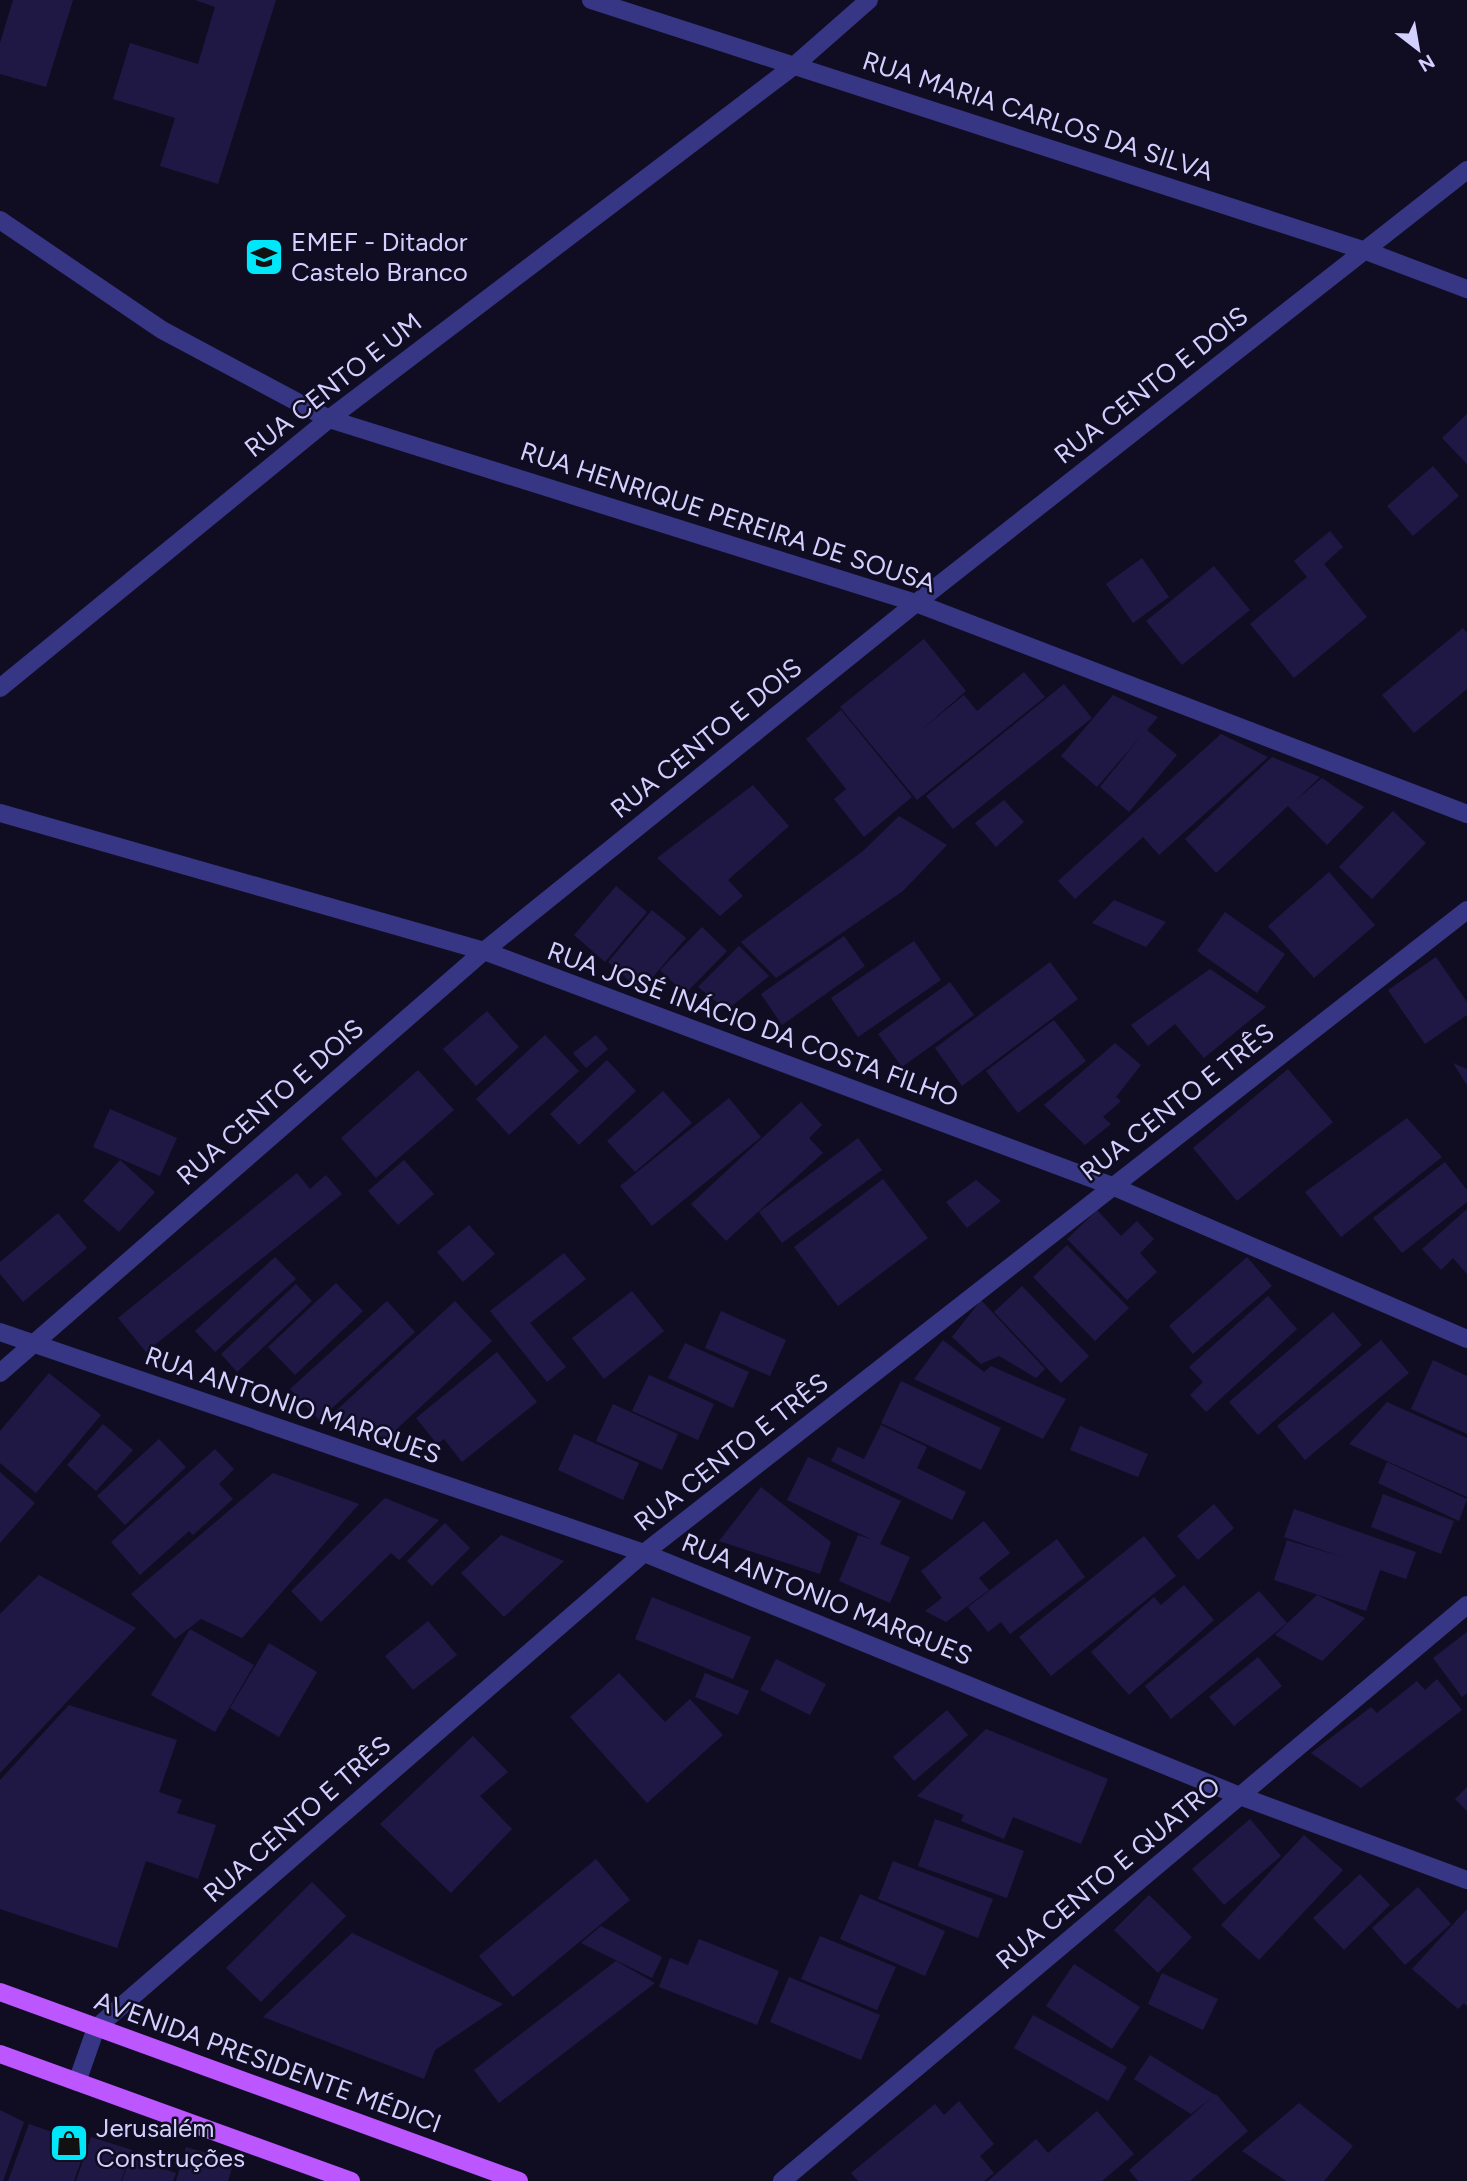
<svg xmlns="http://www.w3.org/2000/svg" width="1467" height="2181" font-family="Figtree,sans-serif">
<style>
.building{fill:#201844}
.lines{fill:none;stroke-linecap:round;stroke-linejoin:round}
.street{stroke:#373684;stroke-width:18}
.primary{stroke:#bc56ff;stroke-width:18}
.labels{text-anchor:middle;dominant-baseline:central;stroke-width:5;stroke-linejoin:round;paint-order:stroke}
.street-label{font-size:26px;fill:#d3cfff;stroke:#100d23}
.poi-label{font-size:26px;fill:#d3cfff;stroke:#100d23;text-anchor:start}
</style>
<rect width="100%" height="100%" fill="#100d23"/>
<path class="building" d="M13 0H73L46 87 0 74V43Z
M195 0H276L218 184 160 166 175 118 113 99 130 43 198 64 215 7Z
M1467 414V464L1442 438Z
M1433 466 1459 496 1413 536 1387 506Z
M1330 531 1343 547 1324 564 1367 617 1294 678 1250 624 1307 577 1294 561Z
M1142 558 1169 597 1133 623 1106 584Z
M1214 566 1250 610 1182 665 1146 621Z
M1463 628 1467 633V689L1414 733 1382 695Z
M924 639 966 691 921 730 964 695 977 711 1024 672 1045 697 917 800 840 707Z
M1064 684 1092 718 953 829 926 796Z
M1113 695 1158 717 1147 730 1177 755 1129 812 1100 787 1141 736 1097 787 1061 756Z
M841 710 912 797 864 837 834 799 846 789 806 739Z
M1221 734 1268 757 1159 855 1143 837 1075 899 1058 881Z
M1272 757 1320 777 1295 801 1322 778 1364 807 1327 845 1288 806 1216 873 1185 839Z
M753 785 789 826 728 880 743 896 720 916 657 858Z
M1004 800 1024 822 996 847 975 823Z
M1393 811 1426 843 1372 899 1339 867Z
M899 816 947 845 903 891 776 978 741 942 863 851Z
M1329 872 1375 925 1314 978 1268 926Z
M616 886 647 912 605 962 574 935Z
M1114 900 1166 922 1146 947 1092 923Z
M652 910 686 938 641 991 608 962Z
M1225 912 1285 954 1257 993 1197 951Z
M702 927 727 951 685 994 660 970Z
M844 936 865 966 782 1025 761 994Z
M914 941 941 980 858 1037 831 998Z
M739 946 769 976 727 1010 698 987Z
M1436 957 1467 1002V1015L1425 1044 1388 990Z
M1050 962 1078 999 962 1086 935 1048Z
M1210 969 1266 1007 1204 1058 1175 1024 1148 1046 1131 1025Z
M950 982 974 1015 902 1067 878 1034Z
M487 1011 519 1047 476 1086 443 1049Z
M1054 1020 1086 1061 1018 1113 986 1071Z
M545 1035 579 1071 509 1135 476 1099Z
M596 1035 608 1049 586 1068 573 1053Z
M1115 1043 1141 1065 1116 1097 1121 1101 1103 1117 1111 1124 1085 1145 1044 1105Z
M607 1060 636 1091 579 1145 550 1114Z
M1453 1063 1467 1069V1085Z
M1288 1069 1333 1122 1237 1201 1193 1148Z
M418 1070 454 1110 376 1178 341 1138Z
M663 1091 692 1123 635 1172 607 1141Z
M729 1098 761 1137 652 1226 620 1186Z
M801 1102 822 1125 809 1138 823 1153 726 1241 691 1204Z
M110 1109 177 1138 160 1176 93 1147Z
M1407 1118 1442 1157 1341 1237 1305 1192Z
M858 1138 882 1170 782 1243 759 1212Z
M120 1160 155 1192 119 1232 83 1201Z
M404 1160 434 1194 398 1225 368 1191Z
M1445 1162 1467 1190V1202L1402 1253 1373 1218Z
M297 1173 310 1189 326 1175 342 1194 146 1352 118 1318Z
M883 1179 928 1238 838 1306 794 1247Z
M976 1180 1001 1201 967 1228 946 1202Z
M1467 1209V1274L1453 1258 1441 1270 1422 1249Z
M1097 1210 1121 1236 1137 1221 1154 1239 1140 1253 1157 1272 1127 1300 1067 1239Z
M58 1213 87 1248 23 1302 0 1274V1262Z
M469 1225 495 1254 463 1282 437 1252Z
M1067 1245 1129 1308 1095 1341 1033 1277Z
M564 1253 586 1279 530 1323 566 1367 547 1382 490 1311Z
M275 1257 296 1279 215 1352 195 1331Z
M1247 1257 1272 1286 1193 1354 1169 1326Z
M336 1283 363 1311 295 1375 268 1347Z
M296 1284 312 1301 237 1372 221 1354Z
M1022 1286 1089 1356 1061 1383 994 1312Z
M632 1291 664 1331 604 1379 572 1338Z
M1268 1296 1297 1329 1206 1412 1190 1395 1203 1382 1189 1367Z
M981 1300 1045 1369 1036 1378 999 1356 981 1364 952 1337Z
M387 1301 415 1332 319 1420 290 1389Z
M455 1301 492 1341 387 1438 326 1420Z
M721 1311 786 1340 770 1376 705 1348Z
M1333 1312 1362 1345 1258 1435 1229 1402Z
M943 1340 984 1372 991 1366 1066 1399 1043 1439 914 1379Z
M1381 1340 1409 1373 1305 1460 1277 1426Z
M685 1343 749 1372 733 1408 668 1378Z
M497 1352 537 1402 462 1462 444 1439 437 1444 416 1418Z
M1433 1360 1467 1376V1434L1411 1409Z
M49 1373 101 1415 36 1493 0 1463V1431Z
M649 1375 714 1404 698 1440 632 1411Z
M901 1381 1001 1428 981 1470 881 1423Z
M1387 1402 1467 1438V1497L1349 1444Z
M613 1404 678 1434 662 1470 596 1441Z
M103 1424 133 1450 96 1491 67 1465Z
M881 1425 927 1447 917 1468 966 1492 952 1520 831 1461 838 1447 864 1459Z
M1080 1426 1148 1454 1138 1477 1070 1450Z
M574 1434 639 1463 623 1500 558 1470Z
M159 1439 186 1467 125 1525 97 1496Z
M215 1449 234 1469 219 1484 233 1499 193 1535 189 1531 140 1575 111 1542Z
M808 1457 901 1501 880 1544 910 1557 890 1603 839 1581 858 1535 873 1540 787 1500Z
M1387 1462 1467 1499 1459 1521 1378 1483Z
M0 1472 35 1503 0 1543Z
M273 1473 359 1504 242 1638 201 1619 175 1639 131 1594Z
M761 1487 831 1542 820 1574 719 1541Z
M1383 1494 1454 1521 1441 1554 1371 1527Z
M385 1498 439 1520 399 1560 391 1553 321 1622 291 1591Z
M1214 1504 1234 1528 1198 1560 1177 1536Z
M1294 1509 1416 1552 1406 1579 1380 1570 1366 1611 1274 1580 1287 1540 1345 1558 1284 1537Z
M984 1521 1010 1553 979 1578 989 1590 946 1622 925 1611 942 1598 921 1571Z
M445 1523 470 1548 432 1586 407 1561Z
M501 1535 564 1561 504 1617 461 1573Z
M1144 1536 1176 1576 1051 1676 1019 1637Z
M1057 1539 1085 1577 1010 1634 1001 1622 988 1632 968 1607Z
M39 1575 136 1628 0 1773V1614Z
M1184 1585 1214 1620 1129 1695 1091 1652 1154 1597 1161 1605Z
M1259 1591 1287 1623 1171 1719 1145 1686Z
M1317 1595 1365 1618 1322 1661 1275 1635Z
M652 1597 751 1637 733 1679 635 1639Z
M428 1621 457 1655 413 1690 385 1656Z
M190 1629 254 1665 215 1732 151 1695Z
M1467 1632V1693L1462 1697 1433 1658Z
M269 1643 317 1672 279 1737 230 1708Z
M1258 1657 1282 1686 1234 1726 1209 1697Z
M776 1659 826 1684 810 1715 760 1690Z
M619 1673 665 1722 690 1699 723 1735 647 1803 570 1717Z
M705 1673 749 1691 738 1715 695 1697Z
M1437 1679 1462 1710 1361 1788 1311 1753 1371 1707 1377 1713 1417 1681 1425 1690Z
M69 1705 177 1740 159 1792 182 1800 177 1813 216 1825 198 1879 146 1861 117 1948 0 1909V1780Z
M947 1710 968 1735 914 1781 893 1757Z
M986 1729 1108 1779 1081 1844 1013 1817 1004 1839 961 1821 964 1815 917 1796Z
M473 1736 508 1772 480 1796 512 1829 451 1893 380 1824Z
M1467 1787V1811L1455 1799Z
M935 1819 1024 1851 1007 1898 918 1866Z
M1250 1819 1281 1856 1224 1905 1192 1869Z
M1304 1835 1343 1870 1259 1960 1221 1925Z
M596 1859 630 1900 513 1997 479 1956Z
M893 1861 993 1899 978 1938 878 1899Z
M1360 1874 1390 1905 1344 1950 1313 1918Z
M312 1882 346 1916 261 2002 226 1968Z
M1418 1887 1451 1924 1405 1965 1372 1928Z
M860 1894 945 1931 925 1976 840 1939Z
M1149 1895 1192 1937 1158 1973 1114 1930Z
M1467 1909V2006L1464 2003 1458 2009 1412 1969Z
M601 1926 662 1957 652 1978 581 1943Z
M352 1933 503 2004 435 2050 424 2079 263 2017Z
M820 1936 896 1967 877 2010 801 1979Z
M699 1939 779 1971 757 2025 659 1987 670 1958 688 1965Z
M616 1961 655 1983 499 2103 474 2070Z
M1074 1964 1140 2007 1112 2049 1046 2006Z
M1162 1973 1218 1999 1203 2030 1148 2004Z
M789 1977 880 2015 861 2060 770 2022Z
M1033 2015 1127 2067 1108 2101 1014 2048Z
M1150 2055 1215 2095 1191 2114 1134 2079Z
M1216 2094 1248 2131 1190 2181H1138L1129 2170Z
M959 2101 994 2144 980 2156 994 2173 984 2181H858L851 2173 935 2104 944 2115Z
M1299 2103 1353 2146 1324 2181H1286L1242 2151Z
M0 2110 24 2122 3 2181H0Z
M1097 2111 1134 2154 1102 2181H988L1036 2139 1048 2153Z
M29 2124 87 2144 74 2181H8Z
M91 2137 132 2150 121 2181H76Z
M186 2147 234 2161 228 2181H176Z
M130 2158 176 2173 173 2181H122Z"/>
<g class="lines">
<path class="street" d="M591 0 1366 251 1467 289
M0 220 162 330 329 419 916 603 1467 814
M0 688 329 419 795 65 869 0
M0 813 484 951 1112 1186 1467 1339
M0 1332 644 1553 1240 1796 1467 1880
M0 1373 484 951 916 603 1467 170
M77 2082 96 2028 644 1553 1467 910
M782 2181 1467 1605"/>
<path class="primary" d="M0 1992 519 2181
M0 2054 351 2181"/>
</g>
<defs>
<g id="school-square" transform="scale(2.0125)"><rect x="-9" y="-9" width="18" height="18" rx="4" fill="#00e7fa" stroke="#100d23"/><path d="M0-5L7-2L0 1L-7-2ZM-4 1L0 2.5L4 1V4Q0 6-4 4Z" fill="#111"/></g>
<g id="shop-square" transform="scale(2.0125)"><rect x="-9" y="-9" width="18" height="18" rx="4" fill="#00e7fa" stroke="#100d23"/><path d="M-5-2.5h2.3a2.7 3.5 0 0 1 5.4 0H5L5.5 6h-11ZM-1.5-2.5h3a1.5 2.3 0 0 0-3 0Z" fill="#111"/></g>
</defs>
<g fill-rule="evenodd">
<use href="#school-square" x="264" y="257"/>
<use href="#shop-square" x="69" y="2143"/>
</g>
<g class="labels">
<g class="street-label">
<text transform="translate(1038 116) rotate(18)">RUA MARIA CARLOS DA SILVA</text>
<text transform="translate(333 385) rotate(-38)">RUA CENTO E UM</text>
<text transform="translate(1151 385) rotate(-38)">RUA CENTO E DOIS</text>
<text transform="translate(728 517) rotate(18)">RUA HENRIQUE PEREIRA DE SOUSA</text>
<text transform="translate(706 738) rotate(-39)">RUA CENTO E DOIS</text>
<text transform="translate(753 1024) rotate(20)">RUA JOSÉ INÁCIO DA COSTA FILHO</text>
<text transform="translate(270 1102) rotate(-41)">RUA CENTO E DOIS</text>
<text transform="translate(1177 1102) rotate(-38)">RUA CENTO E TRÊS</text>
<text transform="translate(293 1405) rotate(19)">RUA ANTONIO MARQUES</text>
<text transform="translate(731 1452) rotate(-38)">RUA CENTO E TRÊS</text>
<text transform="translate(827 1599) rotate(22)">RUA ANTONIO MARQUES</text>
<text transform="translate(297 1819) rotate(-41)">RUA CENTO E TRÊS</text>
<text transform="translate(1108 1873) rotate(-40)">RUA CENTO E QUATRO</text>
<text transform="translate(268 2062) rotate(20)">AVENIDA PRESIDENTE MÉDICI</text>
</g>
<g class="poi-label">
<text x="291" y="242">EMEF - Ditador<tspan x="291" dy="30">Castelo Branco</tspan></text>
<text x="96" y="2128">Jerusalém<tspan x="96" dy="30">Construções</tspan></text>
</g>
</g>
<g transform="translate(1418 49) rotate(149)" stroke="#100d23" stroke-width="5" paint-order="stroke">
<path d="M0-5L12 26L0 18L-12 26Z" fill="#d3cfff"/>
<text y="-10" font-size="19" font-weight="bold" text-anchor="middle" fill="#d3cfff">N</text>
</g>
</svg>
